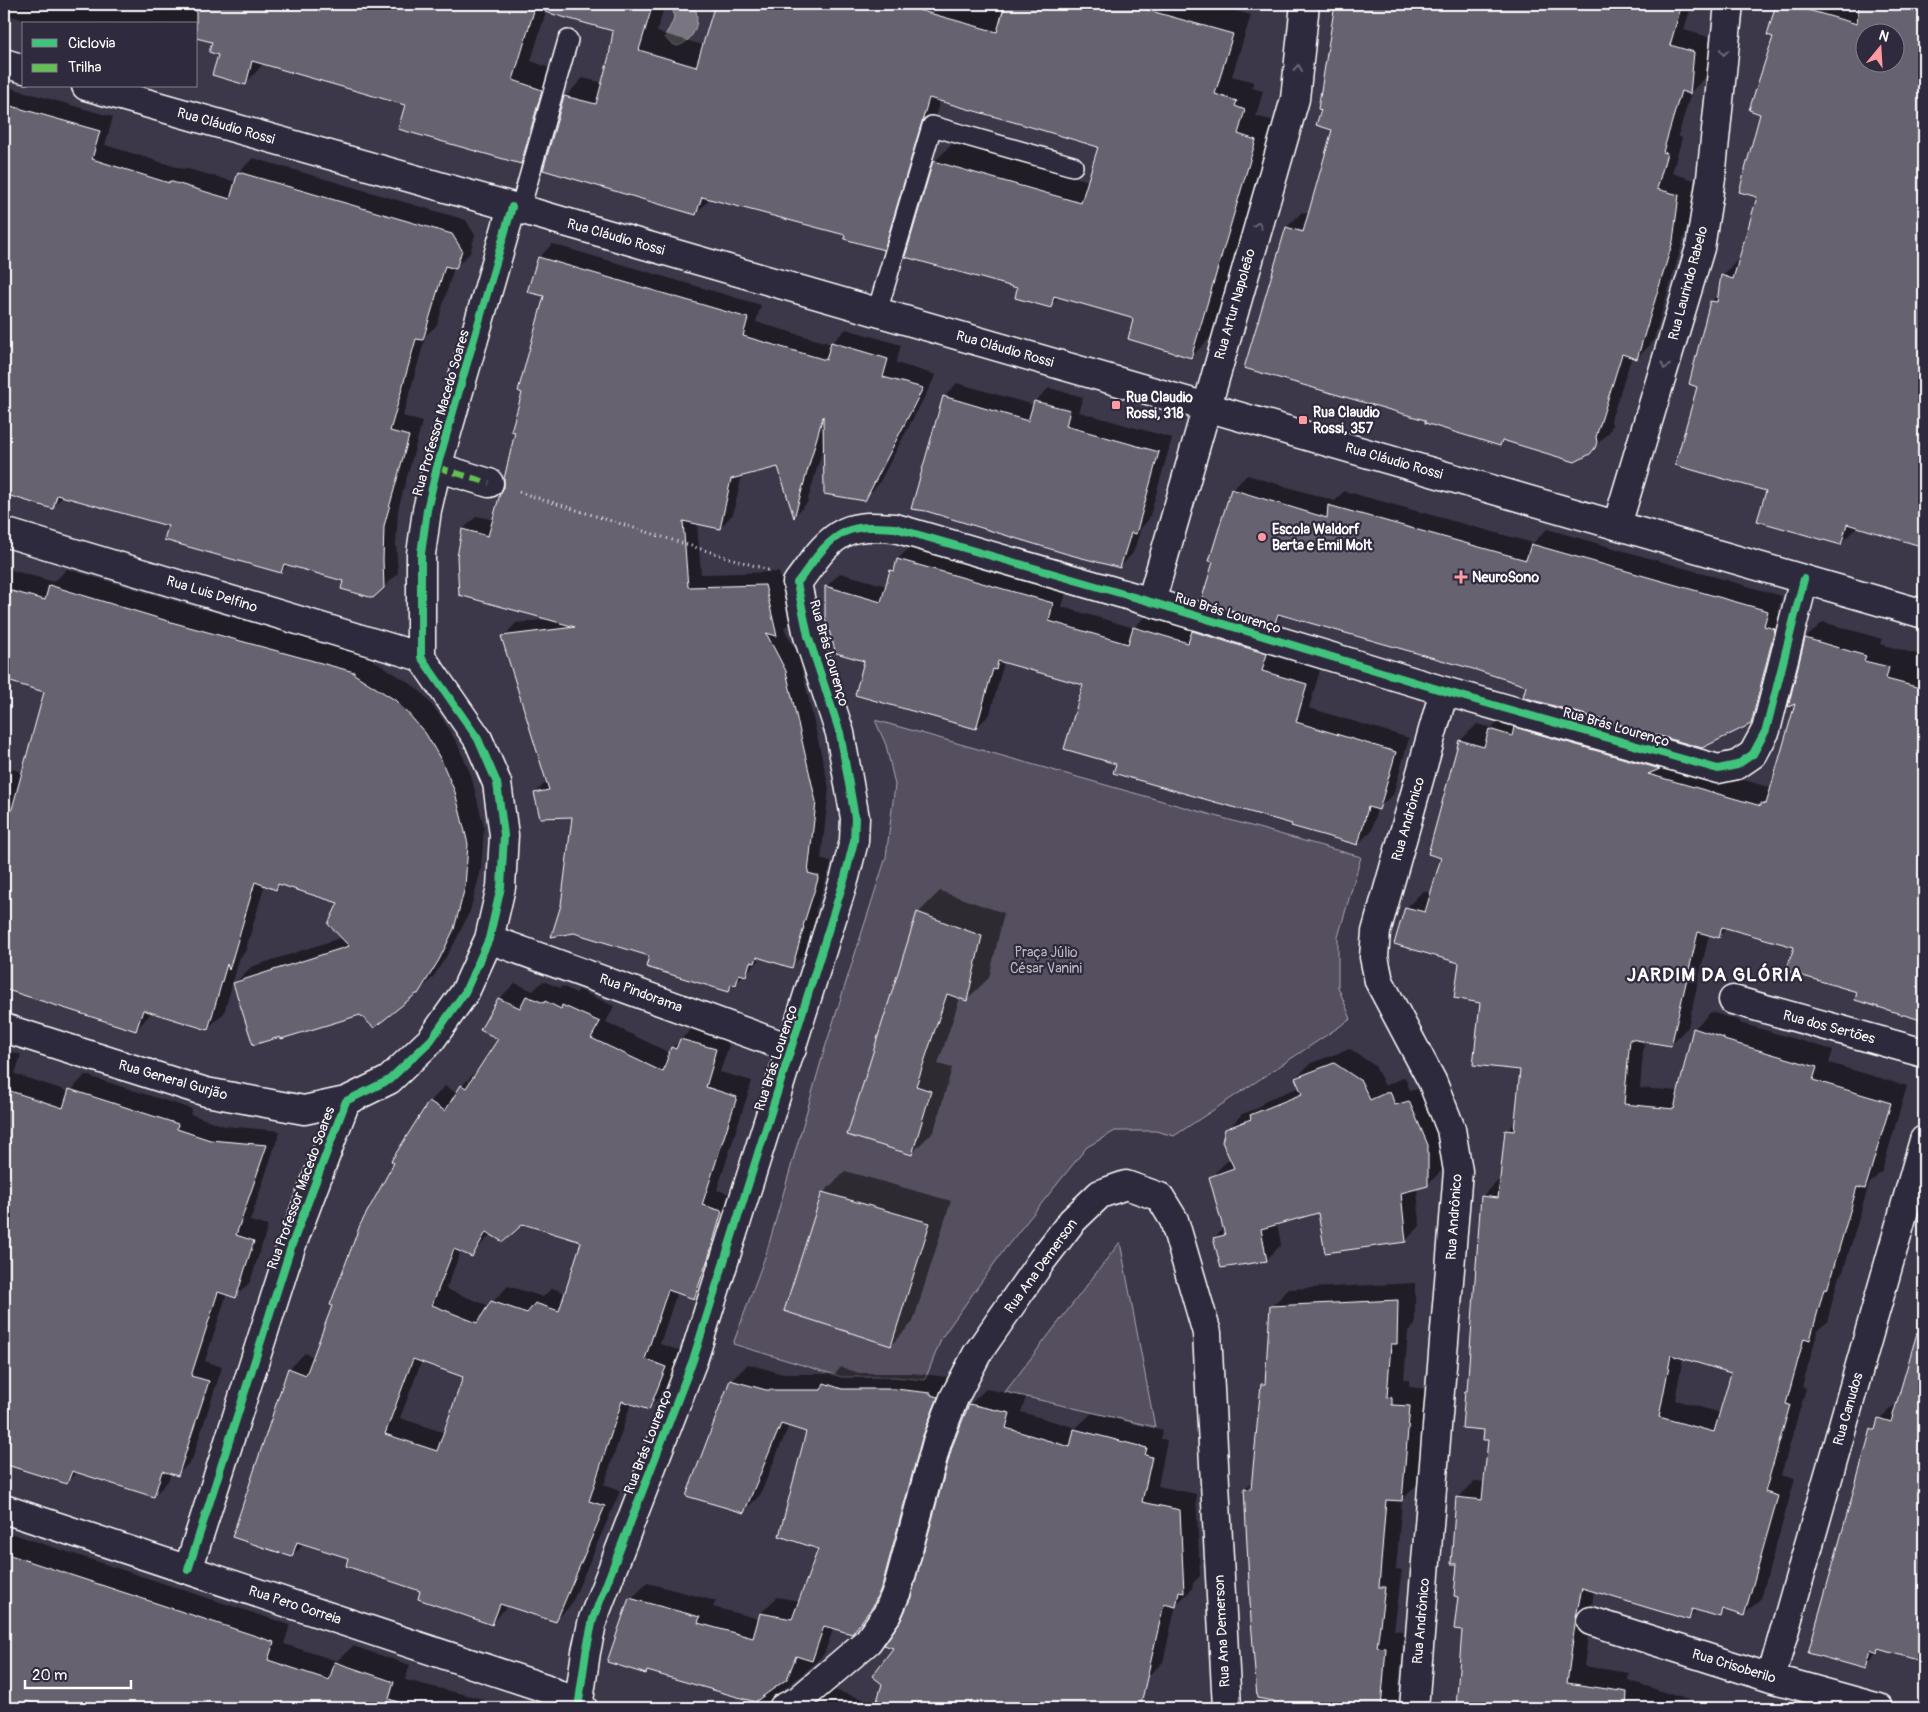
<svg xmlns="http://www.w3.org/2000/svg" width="1928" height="1712" font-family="Pangolin,sans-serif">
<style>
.green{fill:#555060;stroke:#aaa8b0}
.water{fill:#797682;stroke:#afadb4}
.shadow{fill:#0007;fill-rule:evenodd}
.building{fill:#666270;stroke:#fff;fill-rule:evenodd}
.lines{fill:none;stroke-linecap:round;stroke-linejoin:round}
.service-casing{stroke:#fff;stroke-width:22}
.pedestrian-casing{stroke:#fff;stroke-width:31}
.minor-casing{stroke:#fff;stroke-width:31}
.path{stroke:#fff;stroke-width:3;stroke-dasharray:1 4;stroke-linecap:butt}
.service{stroke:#2f2a3d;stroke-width:19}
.pedestrian{stroke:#2f2a3d;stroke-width:28}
.minor{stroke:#2f2a3d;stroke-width:28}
.quiet{stroke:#63c152;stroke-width:6;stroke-dasharray:12 6;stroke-linecap:butt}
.cycleway-casing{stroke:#2f2a3d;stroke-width:11}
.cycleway{stroke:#40c37c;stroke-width:8}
.oneway{stroke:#6d6a77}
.poi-dot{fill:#ff9aa2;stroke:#2f2a3d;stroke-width:2}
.labels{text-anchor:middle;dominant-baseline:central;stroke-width:4.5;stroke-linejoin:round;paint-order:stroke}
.street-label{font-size:14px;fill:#fff;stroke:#2f2a3d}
.poi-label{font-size:14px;font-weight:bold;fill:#fff;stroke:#2f2a3d;text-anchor:start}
.park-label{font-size:14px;fill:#bbb9bf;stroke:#2f2a3d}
.district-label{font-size:19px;font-weight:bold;letter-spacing:1px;fill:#fff;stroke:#2f2a3d}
</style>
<rect width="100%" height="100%" fill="#3c3749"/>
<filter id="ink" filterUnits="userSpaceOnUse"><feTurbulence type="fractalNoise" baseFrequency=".02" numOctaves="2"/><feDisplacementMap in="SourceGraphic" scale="10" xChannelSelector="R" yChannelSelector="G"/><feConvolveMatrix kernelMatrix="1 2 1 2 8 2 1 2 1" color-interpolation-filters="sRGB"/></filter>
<g filter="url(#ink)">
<path class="green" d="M875 720 1361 857 1338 937V987L1351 1019 1174 1136 1156 1131H1115L1087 1147 1004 1250 942 1337 925 1380 895 1377H842L733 1344 766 1254 824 1051 886 857 895 785 886 745Z
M1120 1242 1155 1427 1005 1392Z"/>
<path class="water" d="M672 4H693C702 18 695 42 677 46L670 43 665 37C666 32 669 30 671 25 676 18 673 12 672 4Z"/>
<path class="shadow" d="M4 4H665L657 32 703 45 716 4H980L1004 11 1006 4H1210L1251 15 1232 76 1254 82 1252 88 1263 91 1256 116 1274 121 1210 338 1191 357 1132 317 1060 296 1050 306 1019 287 934 162 953 143 1089 181 1099 146 940 100 902 230 883 249 847 235 711 198 696 213 565 97 583 78 603 83 615 31 546 11 531 61 560 72 539 144 521 162 407 104 264 63 245 84 220 54 213 41 196 24H38L4 14Z
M1347 4H1692L1684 30 1709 37 1706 77 1691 92 1678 136 1682 138 1672 173 1694 180 1688 224 1653 342 1637 358 1632 356 1611 420 1612 425 1610 431 1589 453 1504 440 1500 444 1427 419 1287 227 1302 212 1310 214 1334 129ZM1295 228 1310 232 1309 234 1295 231Z
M1777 4H1924V546L1858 526 1841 543 1767 490 1699 386 1711 302 1720 293 1722 276 1739 259 1740 260 1758 196 1762 113 1775 36 1771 28ZM1866 32H1896V62H1866Z
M4 86 113 117 105 145 183 169 184 168 236 182 239 172 253 158 466 220 475 235 470 253 456 267H454L437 325 426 335 403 416 422 422 398 510 396 545 398 573 383 588 345 580 289 564 281 572 170 525 64 495 53 507 4 493Z
M552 244 761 305 756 322 831 344 846 329 901 345 896 363 936 375 878 485 864 499 824 444 807 503 794 516 778 466 742 475 733 514 720 528 697 523 701 574 779 572 790 622 784 628 799 657 829 788 821 859 832 862 815 913H817L805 953 791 967 760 957 759 961 728 990 651 955 562 905 574 816 535 793 547 781 503 637 516 623 550 619 463 529 477 516 494 520 505 487 524 392 546 295 539 258Z
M957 383 1034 405 1035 401 1049 388 1083 397 1079 412 1172 438 1149 519 1141 528 1133 553 1120 567 944 397Z
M1247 475 1335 501 1344 491 1533 543 1547 529 1782 596 1778 611 1790 614 1766 708 1750 724 1527 685 1283 614 1275 622 1214 561 1232 490Z
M912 545 1067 589 1062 607 1134 628 1148 613 1280 640 1275 657 1320 670 1309 708 1409 738 1393 795 1377 808 1372 830 1358 844 1293 823 1084 685 1004 662 990 714 976 728 866 660 826 587 840 573 887 586 891 571 897 565 898 559Z
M4 568 54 582 67 569 188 605 370 656V658L411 684 423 694 442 718 457 743 471 775 484 827 481 870 470 911 455 942 434 976 417 993 360 1013 235 983 251 967 343 937 340 903 280 884 276 888 265 884 245 952 240 957 224 1013 207 1029 153 1011 136 1030 28 975 4 966V766L24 773 46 691 4 679Z
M1823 622 1882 639 1880 644 1924 656V1019L1856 999 1858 991 1796 946 1728 927 1718 937 1709 934 1688 1027 1671 1044 1644 1040 1640 1088 1679 1091 1694 1029 1711 1012 1740 1021V1023L1833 1050 1829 1063 1907 1086 1882 1171 1869 1184 1843 1272 1839 1276 1827 1322 1818 1330 1802 1387 1806 1388 1781 1475 1795 1479 1761 1598 1744 1615 1725 1609 1719 1615 1698 1609 1689 1618 1594 1590 1584 1666 1629 1673 1628 1680 1712 1708H1458L1464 1628 1459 1596 1458 1498 1475 1481 1485 1482 1490 1439 1466 1391 1468 1389 1482 1197 1499 1180H1501L1507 1131 1516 1122 1521 1068 1481 1002 1460 962 1407 907 1423 891 1432 893 1442 857 1460 741 1477 724 1492 728 1507 713 1772 788 1797 701 1790 705 1806 638ZM1683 1357 1732 1372 1721 1413 1675 1400Z
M940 891 1004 913 989 978 966 1000 960 998 938 1064 952 1068 934 1131 911 1154 918 913Z
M543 981 560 988 562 986 576 993 579 990 614 1006 606 1022 670 1053 672 1048 697 1024 731 1033 728 1044 729 1045 720 1072 752 1081 717 1190 737 1196 709 1281 693 1297 677 1292 660 1344 681 1351 664 1392 649 1408 631 1403 604 1485 620 1491 571 1605 555 1621 508 1605 492 1624 350 1557 305 1543 292 1556 289 1369 305 1353 314 1357 430 1102 445 1086 457 1093 462 1086 477 1070 479 1071 500 1038 499 999 515 983 533 991ZM523 1223 583 1242 566 1293 552 1288 543 1297 508 1286 489 1306 446 1289 461 1251 472 1255 491 1234ZM422 1360 464 1376 445 1433 400 1418Z
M4 1049 21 1055 15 1074 70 1092 85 1075 192 1109 190 1114 225 1126 280 1131 250 1221 268 1226 250 1282 236 1296 227 1293 205 1361 222 1367 192 1460 177 1475 171 1473 168 1481 154 1496 78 1472 67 1483 4 1462Z
M1350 1049 1375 1066 1385 1086 1405 1077 1410 1091 1424 1087 1442 1129V1170L1427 1185 1417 1188 1420 1226 1405 1241 1319 1211 1277 1223 1281 1245 1266 1260 1214 1238 1224 1228 1211 1177 1226 1162 1232 1160 1227 1130 1242 1114 1258 1108 1266 1100 1300 1087 1296 1078 1311 1063Z
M845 1171 951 1201 913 1322 891 1345 823 1193Z
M1415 1283V1325L1408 1332 1404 1380H1409V1387L1427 1389 1420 1482 1402 1500 1396 1569 1402 1570 1394 1630 1404 1631 1397 1708H1283L1245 1489 1253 1480 1262 1384 1266 1380 1271 1307 1289 1289Z
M1924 1313V1661L1882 1648 1864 1668 1872 1430 1878 1425 1879 1419 1898 1402Z
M748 1364 783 1374H835L841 1367 859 1373H912L947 1377 946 1379 953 1381 889 1589 868 1616 851 1633 834 1627 824 1654 807 1671 783 1690 785 1698 800 1708 824 1698 834 1690 891 1708H751L753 1700 649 1670 646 1673 631 1599 647 1583 716 1601 713 1607 759 1619 761 1613 777 1597 800 1601 819 1548 808 1431 789 1425 760 1495 744 1511 731 1381Z
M986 1389 1026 1397 1021 1412 1076 1428 1092 1413 1163 1431 1161 1439 1167 1440 1158 1486 1196 1494 1200 1576 1193 1583 1192 1589 1176 1605 1163 1662 1146 1678 1127 1708H919L873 1676 895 1647 902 1621 913 1598 969 1405Z
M7 1532 290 1625 284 1644 337 1661 353 1646 410 1665 405 1680 483 1699 482 1700 507 1708H4V1535Z"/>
<path class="building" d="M196 4H536L513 80 542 90 521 164 398 129 405 105 304 76 252 61 246 85 212 75 218 55 209 52 212 42 196 38Z
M546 4H653L639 50 696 67 715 4H897L997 32 1005 4H1126L1233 34 1215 94 1237 101 1235 106 1245 110 1238 134 1256 140 1191 358 1128 339 1133 320 1131 318 1054 296 1051 308 1015 298 1017 288 905 257 933 161 1081 203 1098 147 1038 129 929 98 884 250 844 239 845 235 702 197 696 215 543 170 564 96 596 104 609 56 613 31 545 12Z
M1335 4H1682L1670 45 1694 52 1690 94 1681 91 1663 152 1667 153 1657 189 1679 195 1673 241 1637 359 1622 354 1596 437 1597 442 1595 448 1590 454 1575 462 1502 440 1500 446 1425 423V420L1244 368 1286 227 1303 232 1332 130 1316 125 1321 110 1318 109Z
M1776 4H1787L1857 24 1859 4H1924V547L1847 524 1841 545 1757 521 1766 491 1675 465 1697 387 1689 384 1710 301 1717 302 1721 275 1733 279 1757 197 1739 192 1760 114 1749 110 1773 37 1767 35ZM1866 32H1896V62H1866Z
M4 104 100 131 92 159 169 183V181L230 199 238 172 452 234 462 250 456 269 445 266 423 340 416 339 390 431 409 436 384 526 383 560 384 588 373 598 341 589 343 581 284 564 281 573 164 540 168 526 57 495 53 509 4 494Z
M538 257 748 318 743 336 826 360 831 342 888 359 883 377 923 388 865 501 824 494 823 416 794 518 778 467 731 479 720 529 683 521 688 587 765 585 777 636 766 633 786 671 816 802 808 873 819 876 803 926 804 927 792 968 757 957 755 963 750 962 746 976 739 974 736 985 731 984 729 992 646 967 649 956 574 933 551 937 561 905 572 817 540 818 534 793 549 790 501 636 575 627 459 595 457 557 462 529 488 536 500 494 504 487V479L515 432 511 431 522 393 518 391 544 296 527 292Z
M943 396 1028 421 1034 401 1070 410 1066 426 1159 452 1136 534 1131 533 1120 568 1067 554 926 511 911 509Z
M1231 489 1327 518 1328 505 1526 560 1531 544 1768 611 1764 626 1775 629 1751 724 1702 748 1523 697 1526 686 1473 669 1278 614 1275 623 1201 601 1213 562 1209 561Z
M897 559 1053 603 1049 621 1128 644 1133 627 1188 643 1192 631 1267 654 1262 671 1307 684 1296 722 1396 752 1379 810 1368 807 1358 845 1291 826 1292 824 1113 773 1116 764 1064 749 1083 685 998 661 996 670 993 669 976 729 855 695 864 661 836 653 825 618V586L881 602 890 570 894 571Z
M49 585 171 622 354 672V674L395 700 406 711 426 734 441 760 455 792 468 844 465 887 454 929 439 960 418 994H416L374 1028 360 1015 281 1039 280 1037 253 1045 233 983 349 946 328 924 338 903 278 884 276 890 255 882 229 970 227 964 208 1030 143 1010 136 1031 4 989V838L44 692 4 680V589L45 600Z
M1805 638 1866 656 1864 661 1889 667 1886 679 1924 689V1021L1855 1000 1857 992 1786 971 1794 947 1722 927 1719 938 1698 932 1671 1046 1630 1039 1624 1104 1674 1109 1693 1028 1724 1038V1040L1817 1067 1813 1080 1891 1103 1865 1189 1857 1187 1827 1290 1824 1289 1810 1340 1804 1338 1786 1404 1790 1405 1765 1492 1778 1496 1744 1616 1722 1609 1720 1617 1692 1609 1689 1620 1582 1588 1576 1617 1567 1683 1627 1692 1626 1708H1456L1462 1630 1454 1629 1458 1597 1454 1596 1457 1564H1451L1456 1497 1482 1500 1488 1440H1483L1484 1430 1462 1428 1465 1391H1467L1481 1196 1498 1198 1505 1130 1514 1131 1520 1070 1473 1065 1480 1003 1454 998 1459 963 1394 944 1405 907 1425 912 1441 858 1428 854 1459 740 1484 747 1489 729 1512 736 1514 727 1660 769 1648 774 1761 806V803L1766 804 1795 704 1788 707ZM1671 1355 1731 1373 1714 1432 1659 1417Z
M917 912 982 936 967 1001 947 994 916 1086 931 1091 912 1155 847 1135Z
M526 996 544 1003 545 1001 561 1009 562 1005 600 1022 591 1038 663 1072 671 1047 676 1049 680 1039 716 1049 713 1060H714L706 1087 737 1097 702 1205 722 1211 709 1256 694 1299 668 1290 645 1359 666 1367 649 1410 622 1401 589 1501 605 1506 556 1622 500 1604 492 1625 418 1599 420 1591 346 1566 348 1558 297 1542 292 1557 232 1537 288 1368 306 1375 332 1306 330 1305 360 1225 394 1163 391 1161 429 1101 445 1111 461 1085 466 1088 498 1039 480 1030 498 998 520 1008ZM523 1224 581 1242 559 1311 535 1303 527 1313 491 1301 477 1323 432 1305 454 1249 472 1257 486 1232 503 1242ZM413 1359 463 1377 437 1451 385 1434Z
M1334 1063 1361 1081 1370 1100 1390 1091 1395 1105 1409 1101 1428 1145V1186L1401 1193 1406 1242 1325 1253 1318 1213 1261 1229 1267 1261 1221 1268 1213 1238 1225 1235 1209 1177 1234 1168 1222 1142 1225 1129 1251 1119 1250 1115 1302 1094 1295 1078Z
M4 1089 63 1108 69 1089 178 1124 177 1129 210 1140 267 1145 236 1235 254 1241 245 1269 236 1298 218 1292 191 1376 209 1381 178 1476 162 1471 154 1497 72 1471 67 1484 4 1464Z
M822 1192 930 1223 891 1346 784 1311Z
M1398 1300 1397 1344H1391L1387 1397 1392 1398V1405L1410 1406 1402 1501 1386 1500 1379 1587H1385L1377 1647 1386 1648 1381 1708H1293L1274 1706V1701L1257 1698 1251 1620 1244 1488 1251 1489 1261 1384H1265L1270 1306Z
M1917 1333 1924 1334V1662L1879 1649 1878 1654 1870 1651 1865 1669 1808 1653 1871 1429 1875 1431 1878 1418 1891 1422Z
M730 1380 766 1390H821L824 1383 842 1389H895L931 1393V1395L938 1397 922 1438 882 1586 873 1606 852 1634 824 1626 812 1661 796 1656 787 1679 755 1702 647 1671 646 1674 607 1662 629 1598 700 1617 698 1623 753 1638 760 1613 792 1619 818 1549 779 1536 806 1432 781 1424 744 1513 686 1496Z
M969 1404 1010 1413 1006 1428 1070 1447 1074 1429 1147 1448 1145 1455 1152 1457 1142 1502 1180 1510 1184 1593 1179 1592 1176 1607 1164 1604 1140 1708H875L882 1684 872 1676 893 1648 884 1645 901 1620 911 1597 952 1447Z
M4 1553 274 1642 268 1660 329 1680 335 1662 394 1682 389 1699 398 1702 397 1708H50L27 1701 25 1708H4Z"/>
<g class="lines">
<g class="service-casing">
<path id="service" d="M520 209 568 40
M877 312 932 126 1073 166"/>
</g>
<g class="pedestrian-casing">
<path id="pedestrian" d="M437 467 489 483"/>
</g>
<g class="minor-casing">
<path id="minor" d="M4 63 24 69
M86 86 520 209 1924 614
M1617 525 1700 248 1711 178 1729 4
M4 532 421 657
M1151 602 1295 99 1305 4
M489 939 792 1049
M1733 1000 1924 1053
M4 1028 206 1092 304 1110 346 1101
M4 1509 545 1688 578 1704 583 1708
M188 1570 291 1247 346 1101 389 1080 431 1040 465 992 489 939 501 887 504 835 497 783 478 739 421 657V554L427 510 437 467 512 207
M1591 1621 1771 1678 1879 1708
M1771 1678 1924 1140
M578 1708 586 1652 593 1619 693 1360 845 877 854 841 855 818 840 733 808 636 797 583C811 565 824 542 845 532 860 525 879 527 895 528L1151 602 1444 691 1718 769 1737 765 1753 754 1766 730 1804 579
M783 1708 799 1700 868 1641 887 1614 897 1591 937 1442 954 1398 977 1354 1042 1260 1072 1221 1100 1194 1126 1185 1160 1197 1174 1220 1207 1333 1227 1708
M1414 1708 1458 1171 1451 1129 1432 1081 1379 981 1374 957 1376 932 1444 691"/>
</g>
<path class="path" d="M519 492 768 570"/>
<use href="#service" class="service"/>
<use href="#pedestrian" class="pedestrian"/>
<use href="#minor" class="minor"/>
<path class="quiet" d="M437 467 489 483"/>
<g class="cycleway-casing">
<path id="cycleway" d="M188 1570 291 1247 346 1101 389 1080 431 1040 465 992 489 939 501 887 504 835 497 783 478 739 421 657V554L427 510 437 467 512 207
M578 1708 586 1652 593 1619 693 1360 845 877 854 841 855 818 840 733 808 636 797 583C811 565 824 542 845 532 860 525 879 527 895 528L1151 602 1444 691 1718 769 1737 765 1753 754 1766 730 1804 579"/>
</g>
<use href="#cycleway" class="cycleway"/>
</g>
<defs><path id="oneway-chevron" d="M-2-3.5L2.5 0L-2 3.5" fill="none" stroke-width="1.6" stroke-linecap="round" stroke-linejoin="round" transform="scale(1.25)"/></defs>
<g class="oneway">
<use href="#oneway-chevron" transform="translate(1724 52) rotate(96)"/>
<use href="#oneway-chevron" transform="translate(1298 68) rotate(-84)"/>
<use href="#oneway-chevron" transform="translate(1258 225) rotate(-74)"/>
<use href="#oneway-chevron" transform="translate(1665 366) rotate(106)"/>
</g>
</g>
<g class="poi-dot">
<rect x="1111" y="400" width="10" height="10" rx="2.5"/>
<rect x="1298" y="415" width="10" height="10" rx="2.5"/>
<circle cx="1262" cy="537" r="5"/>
<path d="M1458.5 569.5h5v5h5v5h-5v5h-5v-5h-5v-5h5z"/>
</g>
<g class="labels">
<g class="street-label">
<text transform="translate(226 126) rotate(16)">Rua Cláudio Rossi</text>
<text transform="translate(616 237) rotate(16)">Rua Cláudio Rossi</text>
<text transform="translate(1688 283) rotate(-75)">Rua Laurindo Rabelo</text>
<text transform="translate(1235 304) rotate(-74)">Rua Artur Napoleão</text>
<text transform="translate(1005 349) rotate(16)">Rua Cláudio Rossi</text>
<text transform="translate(441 413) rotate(-74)">Rua Professor Macedo Soares</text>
<text transform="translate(1394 461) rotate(16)">Rua Cláudio Rossi</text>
<text transform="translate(212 594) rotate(17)">Rua Luis Delfino</text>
<text transform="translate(1228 613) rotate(17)">Rua Brás Lourenço</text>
<text transform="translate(829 653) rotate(74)">Rua Brás Lourenço</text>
<text transform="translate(1616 727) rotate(16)">Rua Brás Lourenço</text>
<text transform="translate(1408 819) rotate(-74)">Rua Andrônico</text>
<text transform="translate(641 993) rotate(20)">Rua Pindorama</text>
<text transform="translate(1829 1027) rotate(15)">Rua dos Sertões</text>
<text transform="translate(776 1058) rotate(-72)">Rua Brás Lourenço</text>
<text transform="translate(173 1080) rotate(16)">Rua General Gurjão</text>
<text transform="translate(301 1188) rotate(-70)">Rua Professor Macedo Soares</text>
<text transform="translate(1454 1217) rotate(-86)">Rua Andrônico</text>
<text transform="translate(1041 1266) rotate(-54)">Rua Ana Demerson</text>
<text transform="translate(1848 1409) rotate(-74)">Rua Canudos</text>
<text transform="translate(648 1442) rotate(-69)">Rua Brás Lourenço</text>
<text transform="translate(295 1605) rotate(18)">Rua Pero Correia</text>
<text transform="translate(1421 1621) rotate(-85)">Rua Andrônico</text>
<text transform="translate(1222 1631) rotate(-93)">Rua Ana Demerson</text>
<text transform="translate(1734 1666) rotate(17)">Rua Crisoberilo</text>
</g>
<g class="poi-label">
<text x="1126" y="397">Rua Claudio<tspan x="1126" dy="16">Rossi, 318</tspan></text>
<text x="1313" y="412">Rua Claudio<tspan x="1313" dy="16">Rossi, 357</tspan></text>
<text x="1272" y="529">Escola Waldorf<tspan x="1272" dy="16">Berta e Emil Molt</tspan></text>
<text x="1472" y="577">NeuroSono</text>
</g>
<g class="park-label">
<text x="1046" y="952">Praça Júlio<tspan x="1046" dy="16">César Vanini</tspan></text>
</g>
<g class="district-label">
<text x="1715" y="975">JARDIM DA GLÓRIA</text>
</g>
</g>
<rect width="1928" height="1712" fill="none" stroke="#2f2a3d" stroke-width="20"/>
<rect x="10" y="10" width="1908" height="1692" fill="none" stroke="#fff" stroke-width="2" filter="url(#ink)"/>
<rect x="22" y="22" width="175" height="65" fill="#2f2a3d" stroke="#827f8b"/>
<rect x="32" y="39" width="25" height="8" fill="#40c37c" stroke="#827f8b"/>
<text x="68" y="48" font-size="15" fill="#ffffff">Ciclovia</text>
<rect x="32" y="64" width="25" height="8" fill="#63c152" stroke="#827f8b"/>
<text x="68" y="72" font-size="15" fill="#ffffff">Trilha</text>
<g transform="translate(1880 48) rotate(18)"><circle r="24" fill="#2f2a3d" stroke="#827f8b"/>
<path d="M0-4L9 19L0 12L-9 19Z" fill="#ff9aa2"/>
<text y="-8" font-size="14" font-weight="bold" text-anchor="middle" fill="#ffffff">N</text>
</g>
<path d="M25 1680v8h106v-8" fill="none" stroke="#ffffff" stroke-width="2.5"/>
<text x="32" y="1680" font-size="15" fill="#ffffff" stroke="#2f2a3d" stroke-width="4" paint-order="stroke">20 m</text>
</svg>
